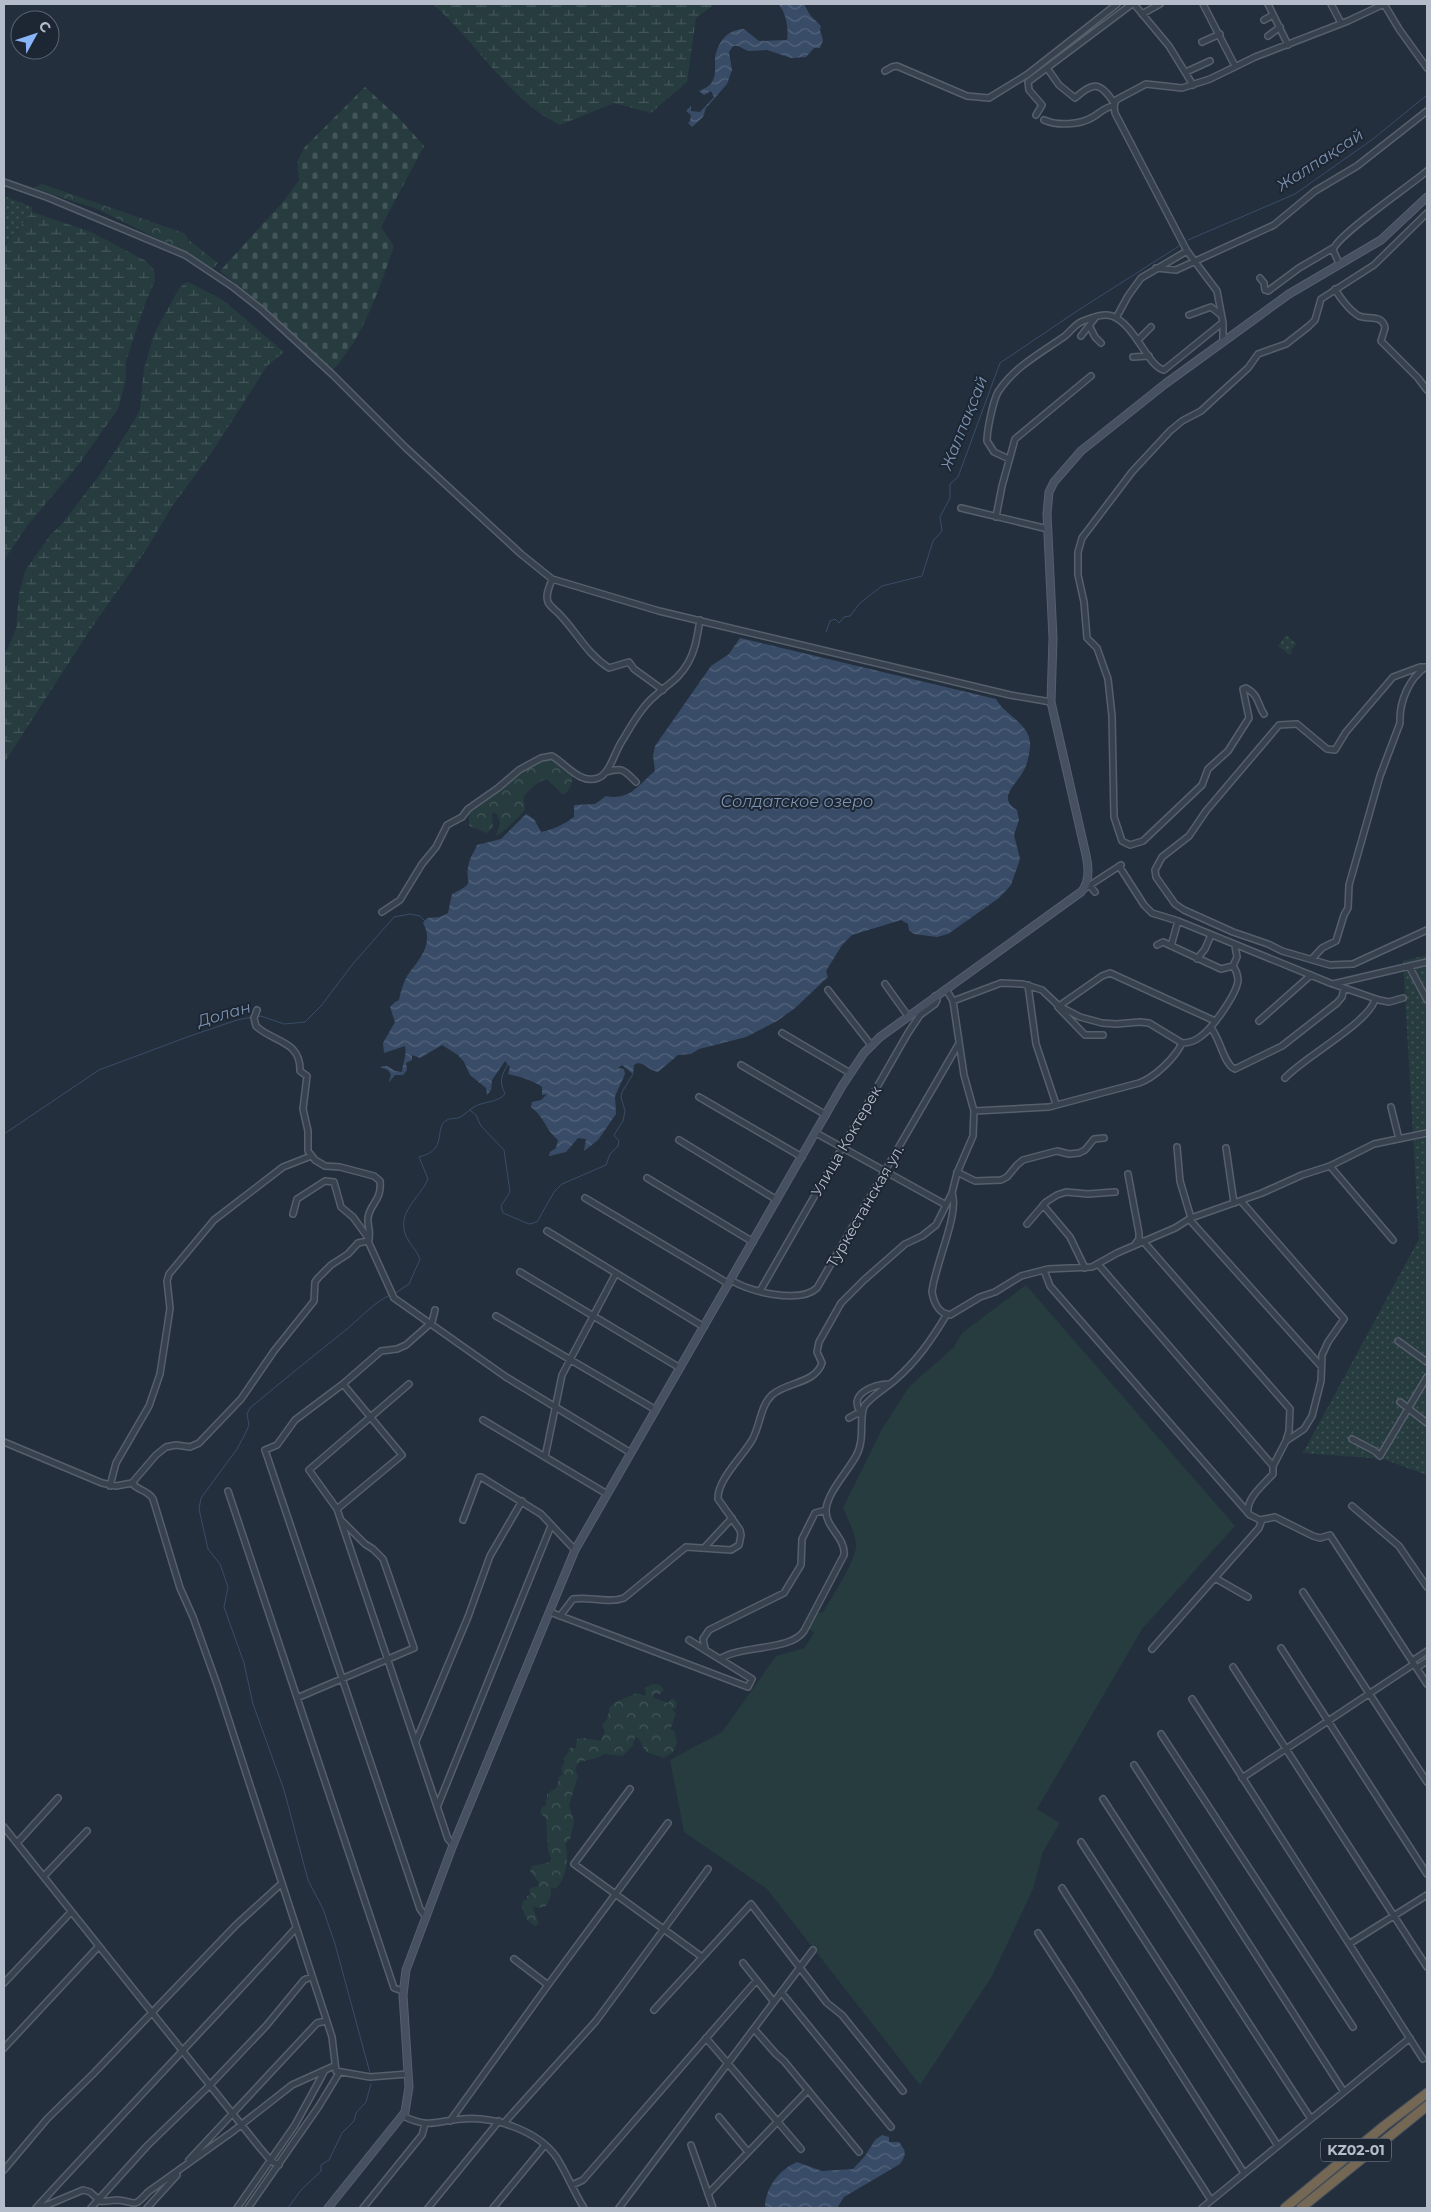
<svg xmlns="http://www.w3.org/2000/svg" width="1431" height="2212" font-family="Montserrat,sans-serif">
<style>
.green{fill:url(#green-dots)}
.forest{fill:url(#forest-crowns)}
.wetland{fill:url(#wetland-marsh)}
.cemetery{fill:url(#cemetery-stones)}
.pitch{fill:#263c3f}
.water{fill:url(#water-waves)}
.lines{fill:none;stroke-linecap:round;stroke-linejoin:round}
.stream{stroke:#394c67;stroke-width:1}
.street-casing{stroke:#565f6c;stroke-width:8}
.secondary-casing{stroke:#565f6c;stroke-width:9}
.highway-casing{stroke:#434c59;stroke-width:11}
.street{stroke:#38414e;stroke-width:5}
.secondary{stroke:#465061;stroke-width:7}
.highway{stroke:#746855;stroke-width:9}
.labels{text-anchor:middle;dominant-baseline:central;stroke-width:4;stroke-linejoin:round;paint-order:stroke}
.shield{fill:#1d2633;stroke:#878f9c;stroke-width:1}
.shield-label{font-size:14px;font-weight:bold;fill:#b4bcc9}
.street-label{font-size:15px;fill:#b4bcc9;stroke:#1d2633}
.water-label{font-size:16px;font-style:italic;fill:#7c92b1;stroke:#1d2633}
</style>
<defs>
<pattern id="green-dots" width="8" height="8" patternUnits="userSpaceOnUse" patternTransform="scale(1.25)"><rect width="8" height="8" fill="#263c3f"/><path d="M2 2h.1M6 6h.1" fill="none" stroke="#435659" stroke-width="1.8" stroke-linecap="round"/></pattern>
<pattern id="forest-crowns" width="20" height="18" patternUnits="userSpaceOnUse" patternTransform="scale(1.25)"><rect width="20" height="18" fill="#263c3f"/><path d="M2 6a3 3 0 1 1 6 0M12 15a3 3 0 1 1 6 0" fill="none" stroke="#435659"/></pattern>
<pattern id="wetland-marsh" width="20" height="14" patternUnits="userSpaceOnUse" patternTransform="scale(1.25)"><rect width="20" height="14" fill="#263c3f"/><path d="M1 5h8M5 5V1M11 12h8M15 12V8" fill="none" stroke="#435659"/></pattern>
<pattern id="cemetery-stones" width="16" height="16" patternUnits="userSpaceOnUse" patternTransform="scale(1.25)"><rect width="16" height="16" fill="#263c3f"/><path d="M2 7V4a2 2 0 0 1 4 0v3zM10 15v-3a2 2 0 0 1 4 0v3z" fill="#435659"/></pattern>
<pattern id="water-waves" width="16" height="10" patternUnits="userSpaceOnUse" patternTransform="scale(1.25)"><rect width="16" height="10" fill="#394c67"/><path d="M0 5q4-4 8 0t8 0" fill="none" stroke="#53647b"/></pattern>
</defs>
<rect width="100%" height="100%" fill="#242f3e"/>
<path class="green" d="M4 196 32 207V212L4 245Z
M1286 635 1297 644 1290 651 1292 652 1290 655 1278 646Z
M1427 955V1475L1383 1459 1303 1453 1419 1239 1403 961Z"/>
<path class="forest" d="M42 184 184 233 189 240 218 263 213 269 187 253 97 209 33 188Z
M552 758 573 774C572 783 571 790 563 795L547 779C538 781 529 789 524 797 523 801 525 805 525 809 524 813 502 834 496 836L500 822 497 814 494 812 492 814 493 827 487 833 469 826V810C493 792 521 760 552 758Z
M653 1684 660 1685 664 1690 660 1694H653L654 1698 668 1703 672 1698 677 1703 675 1709H672L676 1714 670 1730H674L677 1743 673 1752 664 1758 646 1752 638 1738 635 1737 633 1745 623 1756 604 1754C596 1760 587 1759 578 1763L575 1770 578 1776 569 1805 574 1822 570 1839 565 1844C570 1857 566 1881 555 1889L551 1887V1895L546 1906 538 1908 534 1906 533 1908 539 1924 535 1926C527 1922 520 1910 523 1901L527 1900V1896L531 1895 529 1889 538 1886 539 1883 530 1871 532 1866 550 1862 551 1858 548 1851 546 1818 540 1813 542 1807 546 1806 545 1801 547 1799V1794L557 1787 559 1777 563 1774 561 1769 565 1762 563 1758 569 1752V1748H576L577 1739 583 1738 601 1741 605 1731 602 1725 607 1719 610 1707 615 1702 637 1693 645 1696 646 1691 644 1688Z"/>
<path class="wetland" d="M433 4H715L696 18 687 82 651 113 614 103 560 125C510 101 475 41 433 4Z
M32 212 91 232 146 261 154 270 155 281 146 301 126 361V379L118 409 79 464 27 526 8 554 4 563V246Z
M188 282 223 300 284 352 267 366 212 452 173 505 146 550 90 630 4 763V657L16 629 19 594 25 571 51 534 61 525 101 473 134 421 140 409 144 369 154 334 177 292 183 284Z"/>
<path class="cemetery" d="M365 87 399 118 424 146 381 227 394 246C379 289 364 337 332 371L268 310 220 271 282 203 299 180 297 162 304 148Z"/>
<path class="pitch" d="M1026 1285 1235 1526 1142 1629 1037 1809 1060 1823 1043 1852 1033 1889 991 1978 920 2085 767 1889 684 1832 670 1760 722 1732 776 1656 804 1648 814 1633 809 1629V1626L818 1613 823 1612C831 1599 857 1559 856 1545 855 1532 848 1520 843 1508L882 1429 909 1387 954 1347 962 1333Z"/>
<path class="water" d="M778 4H804L810 15 821 26 820 30 823 40 820 48H814L806 57 791 58 767 50 748 51 738 46H733L729 52 732 70 727 84 706 108 703 117 692 127 688 123 690 121 691 115 686 111 691 106V111L700 112 714 97 711 91 704 95 699 91C703 89 709 87 712 82 716 76 715 67 715 59 717 43 727 29 744 29L759 41 787 40C789 30 786 11 778 4Z
M740 638 996 699C1005 716 1032 724 1030 747 1029 754 1028 763 1024 770 1017 784 996 798 1017 810L1019 820 1014 835 1020 859 1011 885 999 898 948 934 937 937 914 934 909 930 908 924 901 920 852 935 842 945 826 971 828 977 795 1008 777 1021 746 1037 699 1049 691 1054 678 1055 658 1072C650 1071 646 1064 638 1063L634 1065 633 1074 622 1065 618 1068 624 1069 625 1074 615 1096 616 1114 598 1140 584 1151 586 1139 578 1138 566 1152 549 1156 550 1152 556 1148 558 1140C546 1131 544 1116 531 1107L532 1102 541 1100 547 1094 542 1095V1087C535 1081 518 1076 508 1074L510 1067 505 1061 492 1080 491 1090 487 1095 486 1088 470 1075 464 1062 458 1055 442 1045 420 1058 412 1055V1060L406 1063 407 1070 403 1075H395L389 1082 391 1074 388 1070 380 1067 387 1066 395 1071 402 1072C403 1062 407 1055 405 1046L384 1053 383 1043 395 1022 390 1007 395 1002 399 1000C401 991 404 980 409 973 421 958 434 942 423 923L427 918 440 917 448 913 452 894C479 881 463 884 469 863 470 857 475 851 477 845L501 839 526 814 534 819 541 832C552 830 565 824 574 817V805L595 804 606 796C630 801 638 785 655 771L653 756 655 746 711 666 729 654Z
M882 2135 889 2137V2142H899C906 2151 907 2154 900 2164L844 2197 837 2208H765C765 2189 778 2170 797 2162L822 2171 853 2169 865 2156 875 2140Z"/>
<g class="lines">
<path class="stream" d="M1188 240 1295 194 1373 139 1427 95
M826 632 830 621 835 619 839 623 844 617 850 616 860 603 882 586 922 576 933 541 942 531 940 517 950 498V484L958 477 1000 363 1077 311 1179 246
M256 1017 261 1016 284 1024 305 1022 321 1006 352 965 394 917 410 914 420 916 425 921
M470 1110 476 1115 481 1126 504 1150 510 1192 501 1206 503 1213 529 1224 537 1222 554 1192 562 1184 606 1165 610 1154 618 1146 619 1141 614 1135 623 1121 625 1111 621 1097 622 1092 633 1074
M4 1134 99 1070 190 1036 237 1020 252 1017
M394 1294 409 1284 420 1259C417 1250 410 1245 406 1236 396 1212 420 1198 428 1179L419 1157C449 1150 433 1128 447 1120 450 1118 454 1119 458 1118 464 1116 468 1110 474 1107 484 1101 497 1103 505 1094 499 1081 501 1076 508 1064
M370 2073 335 1944 323 1909 308 1880 284 1790 253 1704 244 1663 224 1607 228 1587 220 1564 208 1549 199 1509 201 1498 237 1449 246 1432 249 1425 247 1414 250 1408C281 1382 312 1357 342 1333 359 1320 371 1304 390 1295
M288 2208 301 2190 321 2171V2165L329 2160 342 2133 354 2121 356 2113 366 2102 371 2084"/>
<g class="street-casing">
<path id="street" d="M1134 4 1169 46 1193 85
M1203 4 1235 66
M1268 4 1288 45
M1331 4 1341 23
M1142 14 1160 4
M1264 20 1273 15
M1268 36 1280 27
M1202 42 1220 34
M1047 68 1059 85 1075 98C1093 82 1100 81 1114 103
M885 71 892 67 897 66 967 96 989 98 1028 74 1117 4
M1186 72 1210 61
M1036 115 1042 105 1029 90 1028 82 1132 4
M1044 120C1057 126 1080 125 1093 117 1100 113 1106 106 1114 106
M4 182 49 198 185 255 233 287 261 309 333 375 406 448 521 554 552 579 659 611 1010 695 1051 702
M1339 263 1333 250C1337 235 1411 185 1427 171
M1156 268 1176 270 1274 225 1315 191 1357 166 1427 111
M1260 278 1264 283 1265 290 1268 291 1299 268 1333 248
M1335 289C1340 298 1350 311 1359 316 1368 320 1383 314 1385 328L1381 341 1418 378 1427 390
M1189 315 1211 307 1221 315
M1116 318 1128 296 1141 278 1187 251
M1090 327 1095 337 1101 343
M1081 336 1095 318
M1138 340 1151 327
M1223 340V323L1217 291 1187 251 1115 113 1114 106 1116 100 1146 84 1182 88 1210 79 1255 57 1348 21 1384 4 1399 29 1427 68
M1133 357 1149 356
M1009 459 994 452 987 441C987 430 993 401 998 392 1015 366 1041 353 1065 336 1071 331 1075 324 1083 321 1092 318 1102 313 1112 316 1136 325 1147 366 1164 370L1222 323
M961 508 1048 529
M996 517 1002 486 1015 439 1091 376
M552 579C550 586 545 594 548 602 550 607 557 611 561 616 578 634 587 654 609 668L629 662 634 669 663 690
M1427 667H1420L1393 677 1346 732 1335 750 1327 749 1297 724 1279 725 1206 811 1189 836 1162 857 1155 870 1156 877 1175 904 1184 910 1233 932 1268 944 1282 951 1330 965 1353 964 1427 930
M1264 714C1257 704 1260 696 1246 688L1243 689 1249 718 1228 751 1208 769 1202 785 1143 841 1130 845 1122 841 1114 817 1112 716 1108 679 1097 648 1087 638 1084 602 1078 575V552L1082 538 1132 472 1170 431 1182 421 1201 411 1214 399 1248 368 1258 354 1286 344 1309 326 1315 320 1321 299 1374 265 1427 213
M606 772C623 767 624 770 636 782
M1119 866 1144 905 1152 913 1178 921 1330 983 1379 1000 1389 1002 1403 998
M1090 886 1095 892
M1084 889 1121 865
M382 912 400 900 422 864 436 847 447 825 462 817 468 809 498 788 519 770 541 758 552 756C565 763 580 785 598 778 610 774 615 751 622 741 631 726 642 706 656 695 669 683 678 680 688 663 696 649 697 636 700 620
M1157 945 1163 942 1221 969 1233 966
M1171 946 1178 921
M1197 959 1205 949 1211 935
M1312 959 1322 948 1336 941 1344 915 1348 908 1349 885 1380 776 1400 723C1399 702 1409 678 1426 667
M1409 966 1427 1000
M885 984 908 1016
M1333 984 1427 962
M1028 985 1036 1044 1056 1104
M828 990 871 1045
M953 1001 1001 983 1023 984 1042 990 1059 1006 1080 1017 1102 1023 1116 1024 1140 1022 1149 1023 1182 1043C1188 1043 1195 1041 1200 1037 1212 1029 1236 995 1238 981 1238 976 1236 970 1233 966L1237 957 1235 946
M1059 1006 1102 976 1110 973 1215 1021
M1058 1007 1085 1035H1103
M257 1010 254 1018 256 1026C272 1042 301 1040 300 1071L307 1076 303 1109 308 1131V1151L315 1160 325 1166 340 1167 374 1176 380 1181C382 1201 370 1203 368 1218 367 1226 372 1233 368 1241L394 1298 506 1377 631 1453
M1259 1021 1311 975
M1211 1028C1220 1038 1224 1065 1235 1069L1282 1046 1337 1003 1342 997 1344 988
M782 1033 850 1073
M741 1065 826 1115
M1285 1078C1304 1057 1370 1022 1375 999
M699 1097 802 1157
M1391 1107 1399 1139
M974 1111 1049 1107 1139 1083C1154 1078 1175 1058 1182 1043
M816 1133 946 1205
M679 1140 777 1200
M1177 1147 1180 1181 1191 1218
M1226 1148 1234 1203
M1330 1166 1393 1240
M957 1172 975 1181 1001 1180 1007 1177 1017 1165 1023 1160 1057 1151 1069 1154 1079 1153 1085 1150 1094 1139 1104 1138
M1128 1174 1139 1233V1239L1136 1243
M647 1178 753 1242
M952 1193C960 1213 934 1267 932 1292 934 1303 938 1313 950 1315L980 1297 995 1292 1021 1276 1048 1269 1092 1267 1117 1253 1175 1228 1191 1218 1262 1193 1302 1175 1330 1166 1374 1144 1427 1133
M585 1198 729 1284
M1241 1201 1344 1319 1328 1342 1322 1355 1321 1381 1312 1416 1304 1429 1286 1441 1273 1466
M1043 1205 1070 1237 1085 1268
M293 1214 297 1199 325 1181 334 1182 341 1207 353 1217 369 1239
M1189 1219 1320 1365
M1027 1224 1046 1202 1057 1195 1066 1192 1088 1194 1115 1192
M547 1231 704 1327
M1143 1241 1290 1409 1289 1431 1286 1441
M1098 1264 1273 1466V1474C1264 1484 1246 1498 1248 1513
M1044 1270 1050 1286 1250 1515 1260 1520 1275 1517 1313 1536 1320 1538 1330 1535 1427 1684
M520 1272 680 1368
M731 1280C749 1292 800 1304 817 1288L958 1045
M760 1291 908 1033 920 1015 935 1004 937 1000 935 996
M496 1316 656 1410
M1398 1341 1427 1362
M409 1384 309 1470 337 1509 448 1839 453 1845
M1400 1402 1427 1423
M849 1418 856 1414H862C846 1395 873 1384 889 1384
M483 1420 607 1494
M1352 1439 1375 1451 1380 1456 1427 1377
M4 1442 102 1483 116 1486 132 1483 156 1455 166 1447 176 1445 190 1447 199 1443 241 1399 274 1351 314 1301 315 1282 318 1278 331 1265 348 1254 358 1243 368 1241
M545 1457 562 1375 616 1273
M132 1483C138 1491 148 1490 153 1499L180 1588 193 1617 218 1687 332 2037 336 2071 370 2077 408 2074
M110 1486 116 1463 149 1406 160 1374 168 1322 170 1308 167 1281 169 1274 214 1220 283 1167 311 1156
M228 1491 394 1988 403 1991
M1352 1506 1399 1546 1427 1587
M337 1509 402 1455 343 1384
M463 1520 479 1477H481L541 1514 575 1550
M705 1547 732 1518
M1215 1578 1248 1597
M1303 1592 1427 1782
M550 1612 748 1687 752 1679 689 1640
M560 1616 573 1599C589 1596 608 1604 624 1598L686 1547 731 1550 739 1545 741 1535 740 1530 718 1499C717 1480 743 1456 752 1440 760 1427 760 1406 772 1395 786 1382 815 1384 822 1363L817 1352 819 1342 841 1303 864 1280 905 1244 922 1236 936 1225 952 1193 957 1173 973 1136 974 1111 964 1075 953 1001 946 989
M705 1648 703 1639 709 1630 784 1593 801 1565 802 1539 815 1513 826 1510
M1281 1648 1427 1874
M1152 1649 1259 1528 1262 1520
M720 1659C741 1645 791 1651 804 1631L844 1555C846 1538 825 1527 826 1510 827 1493 848 1471 856 1456 866 1439 858 1415 865 1405 873 1395 886 1388 895 1380 917 1361 932 1339 947 1314
M1412 1661 1427 1651
M1233 1667 1427 1967
M1417 1668 1427 1661
M297 1698 414 1648 383 1559 373 1549 365 1544 341 1520
M1192 1699 1423 2059
M1161 1734 1353 2027
M416 1741 468 1617 490 1556 522 1501
M1134 1765 1344 2092
M1242 1778 1414 1664
M630 1789 574 1864 702 1957
M1103 1799 1311 2119
M438 1805 551 1526
M4 1827 260 2148 271 2161 279 2165
M1081 1842 1278 2146
M17 1843 58 1798
M44 1876 87 1831
M1062 1888 1244 2173
M426 1917 420 1909 265 1450 277 1445 295 1420 343 1384 381 1351 397 1349 406 1345 432 1322 435 1310
M1038 1933 1211 2200
M1349 1944 1427 1895
M514 1959 548 1985
M743 1963 774 2002
M4 1983 71 1912
M781 1992 891 2127
M654 2010 751 1904 827 2003 842 2015 903 2091
M754 2029 776 2054 784 2061 859 2152
M706 2038 801 2149
M4 2048 99 1946
M403 2116C430 2129 435 2121 462 2119 493 2116 538 2130 557 2158 567 2174 574 2192 584 2208
M719 2117 748 2152
M450 2121 548 1985 668 1823
M504 2123 596 2021 708 1869
M691 2145 713 2208
M189 2160 317 2023 326 2021
M4 2170 47 2119 94 2073 236 1925 282 1883
M572 2185 583 2180 756 1981
M708 2194 808 2090
M36 2208C122 2114 211 2022 296 1928
M40 2208 83 2190 90 2192 100 2201C106 2202 111 2200 117 2200 136 2201 132 2210 148 2192L232 2132 292 2085 334 2066
M91 2208 147 2146 210 2085 266 2026 304 1980 311 1977
M147 2208 177 2175
M237 2208 295 2125 324 2072
M248 2208 319 2106 339 2073
M363 2208 422 2135 425 2124
M428 2208 499 2121
M493 2208 545 2145
M619 2208 813 1950
M1202 2208 1410 2038"/>
</g>
<g class="secondary-casing">
<path id="secondary" d="M328 2208 405 2112 409 2087 403 1995 406 1970 453 1845 575 1550 842 1086 864 1053 880 1037 1081 892C1090 882 1089 868 1086 855L1051 702 1053 638 1047 514 1049 492 1054 482 1081 451 1165 384 1289 294 1381 240 1427 197"/>
</g>
<g class="highway-casing">
<path id="highway" d="M1285 2208 1384 2126 1427 2093
M1301 2208 1427 2106"/>
</g>
<use href="#street" class="street"/>
<use href="#secondary" class="secondary"/>
<use href="#highway" class="highway"/>
</g>
<g class="labels">
<rect class="shield" x="1321" y="2138.5" width="70" height="23" rx="4"/>
<g class="shield-label">
<text x="1356" y="2150">KZ02-01</text>
</g>
<g class="street-label">
<text transform="translate(846 1141) rotate(-60)">Улица Коктерек</text>
<text transform="translate(865 1206) rotate(-60)">Туркестанская ул.</text>
</g>
<g class="water-label">
<text transform="translate(1320 160) rotate(-33)">Жалпақсай</text>
<text transform="translate(964 423) rotate(-68)">Жалпақсай</text>
<text x="797" y="801">Солдатское озеро</text>
<text transform="translate(224 1014) rotate(-16)">Долан</text>
</g>
</g>
<rect width="1431" height="2212" fill="none" stroke="#b4bcc9" stroke-width="10"/>
<g transform="translate(35 35) rotate(50)"><circle r="24" fill="#1d2633" stroke="#59626f"/>
<path d="M0-4L9 19L0 12L-9 19Z" fill="#8ab4f8"/>
<text y="-8" font-size="14" font-weight="bold" text-anchor="middle" fill="#b4bcc9">С</text>
</g>
</svg>
